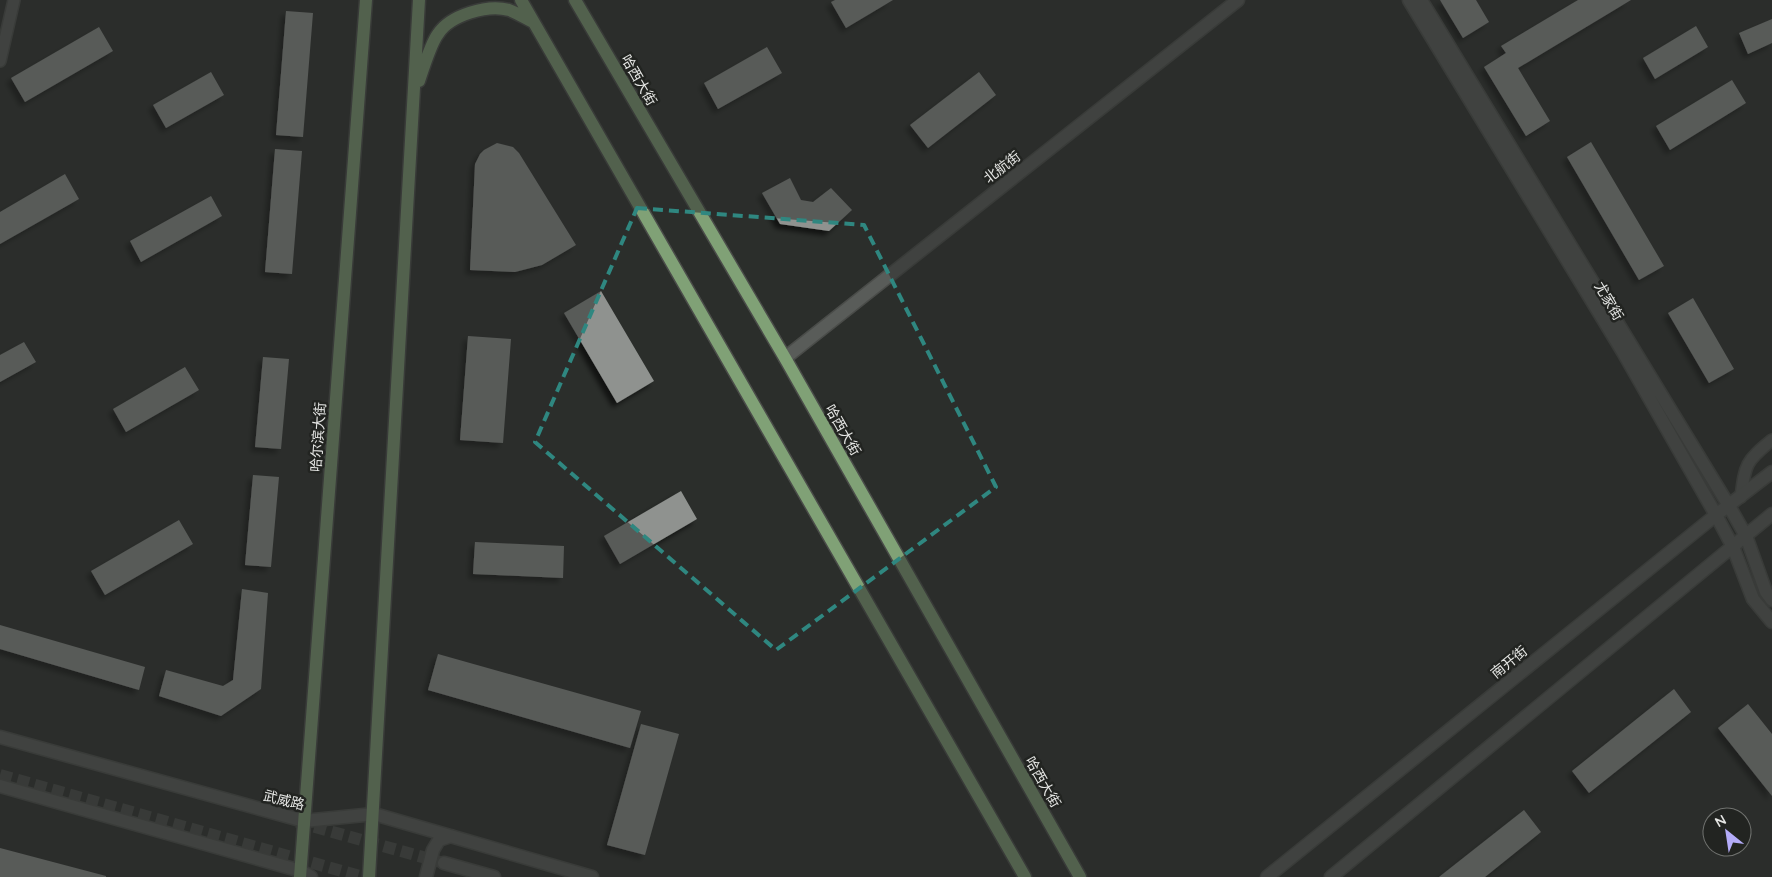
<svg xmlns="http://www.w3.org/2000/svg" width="1772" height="877" font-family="Quicksand,'Noto Sans SC',sans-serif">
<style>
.building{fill:#8f928f;filter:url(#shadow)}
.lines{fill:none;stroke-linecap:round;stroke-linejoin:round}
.secondary-tunnel{stroke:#474a47;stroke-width:12;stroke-dasharray:12 6;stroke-linecap:butt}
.minor-casing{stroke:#4a4c49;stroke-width:14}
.tertiary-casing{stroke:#4a4c49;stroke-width:15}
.secondary-casing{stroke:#4a4c49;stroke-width:15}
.primary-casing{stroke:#4a4c49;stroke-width:15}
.minor{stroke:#595c59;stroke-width:11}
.tertiary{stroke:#595c59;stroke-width:12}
.secondary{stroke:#595c59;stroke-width:12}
.primary{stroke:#80a176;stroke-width:12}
.marked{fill:none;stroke:#2f8780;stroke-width:4;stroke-dasharray:10 6;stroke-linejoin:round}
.labels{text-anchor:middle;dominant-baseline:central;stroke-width:5;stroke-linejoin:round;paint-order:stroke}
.street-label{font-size:14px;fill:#e5e6e4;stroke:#222421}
</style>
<defs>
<filter id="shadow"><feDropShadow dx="-4.5" dy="4.5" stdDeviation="2.5" flood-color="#0009"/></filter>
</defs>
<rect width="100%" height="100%" fill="#2b2e2b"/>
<path class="building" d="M835 0H893L846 28 831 2Z
M1440 0H1476L1489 22 1463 38Z
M1578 0H1631L1518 68 1550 121 1526 136 1484 67 1506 53 1501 46Z
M286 11 313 13 303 137 276 135Z
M1772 19V43L1748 54 1739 33Z
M1696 26 1708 47 1655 79 1643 58Z
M99 27 113 51 25 102 11 78Z
M767 47 782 73 718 109 704 83Z
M211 72 224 95 166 128 153 105Z
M979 72 996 95 928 148 910 125Z
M1732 80 1746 103 1670 150 1656 126Z
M1591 142 1664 266 1639 280 1567 157Z
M497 143 513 147 519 153 576 245 542 265 515 272 470 270 475 164 480 154 484 150Z
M275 149 302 151 292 274 265 272Z
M65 174 79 199 0 244V212Z
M790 178 801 200 813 202 831 188 852 210 829 231 780 224 762 193Z
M211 196 222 216 141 262 130 241Z
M601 291 654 381 617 403 564 313Z
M1693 298 1734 369 1709 383 1668 313Z
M468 336 511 339 503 443 460 440Z
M24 342 36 362 0 382V355Z
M263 357 289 359 281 449 255 447Z
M185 367 199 390 126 432 113 409Z
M253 475 279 477 271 567 245 565Z
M681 491 697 519 620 564 604 536Z
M179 520 193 544 105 595 91 571Z
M475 542 564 546 563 578 473 574Z
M242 589 268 593 261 689 221 716 159 696 166 670 223 686 233 680Z
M0 625 145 667 139 690 0 649Z
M438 654 641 711 630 748 428 690Z
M1674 689 1691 712 1589 793 1572 771Z
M1748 704 1772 734V796L1718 728Z
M641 724 679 734 645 855 607 845Z
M1524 810 1541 832 1485 877H1439Z
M0 848 106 876V877H0Z"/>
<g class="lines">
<path class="secondary-tunnel" d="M0 775 363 877
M297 822 444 863"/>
<g class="minor-casing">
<path id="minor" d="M0 61 14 0
M1741 497C1745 464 1746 461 1772 440"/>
</g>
<g class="tertiary-casing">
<path id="tertiary" d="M785 358 1238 0"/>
</g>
<g class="secondary-casing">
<path id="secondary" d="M1409 0 1623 352 1716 515 1733 547 1753 599 1772 622
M1421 0 1729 506 1746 536 1766 592 1772 600
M0 737 304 821 374 814 592 877
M0 786 301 871 311 877
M444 863 494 877
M426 877 433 850 439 840 451 836
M1267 877 1716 515 1772 472
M1331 877 1772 514"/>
</g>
<g class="primary-casing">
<path id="primary" d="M521 0 1025 877
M575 0 785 358 1080 877
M419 81C423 69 431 43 438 34 450 15 488 4 509 10 517 13 525 18 533 22
M300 877 366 0
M369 877 419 0"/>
</g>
<use href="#minor" class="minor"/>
<use href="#tertiary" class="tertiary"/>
<use href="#secondary" class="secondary"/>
<use href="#primary" class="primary"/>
</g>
<path d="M0 0H1772V877H0ZM637 208 864 225 996 487 776 650 535 442Z" fill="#2b2e2b" fill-opacity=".55" fill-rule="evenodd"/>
<path class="marked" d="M637 208 864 225 996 487 776 650 535 442Z"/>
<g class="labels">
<g class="street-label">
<text transform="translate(639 80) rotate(60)">哈西大街</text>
<text transform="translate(1002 167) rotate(-38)">北航街</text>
<text transform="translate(1609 301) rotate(59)">尤家街</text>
<text transform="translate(843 430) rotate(60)">哈西大街</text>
<text transform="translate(318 437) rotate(-86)">哈尔滨大街</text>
<text transform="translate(1509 662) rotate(-39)">南开街</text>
<text transform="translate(1043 782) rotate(60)">哈西大街</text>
<text transform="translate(284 800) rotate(14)">武威路</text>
</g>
</g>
<g transform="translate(1727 832) rotate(330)"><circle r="24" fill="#222421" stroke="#70726f"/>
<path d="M0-4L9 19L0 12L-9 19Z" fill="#b4acf9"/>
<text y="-8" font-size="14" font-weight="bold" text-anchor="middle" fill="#e5e6e4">N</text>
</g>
</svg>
